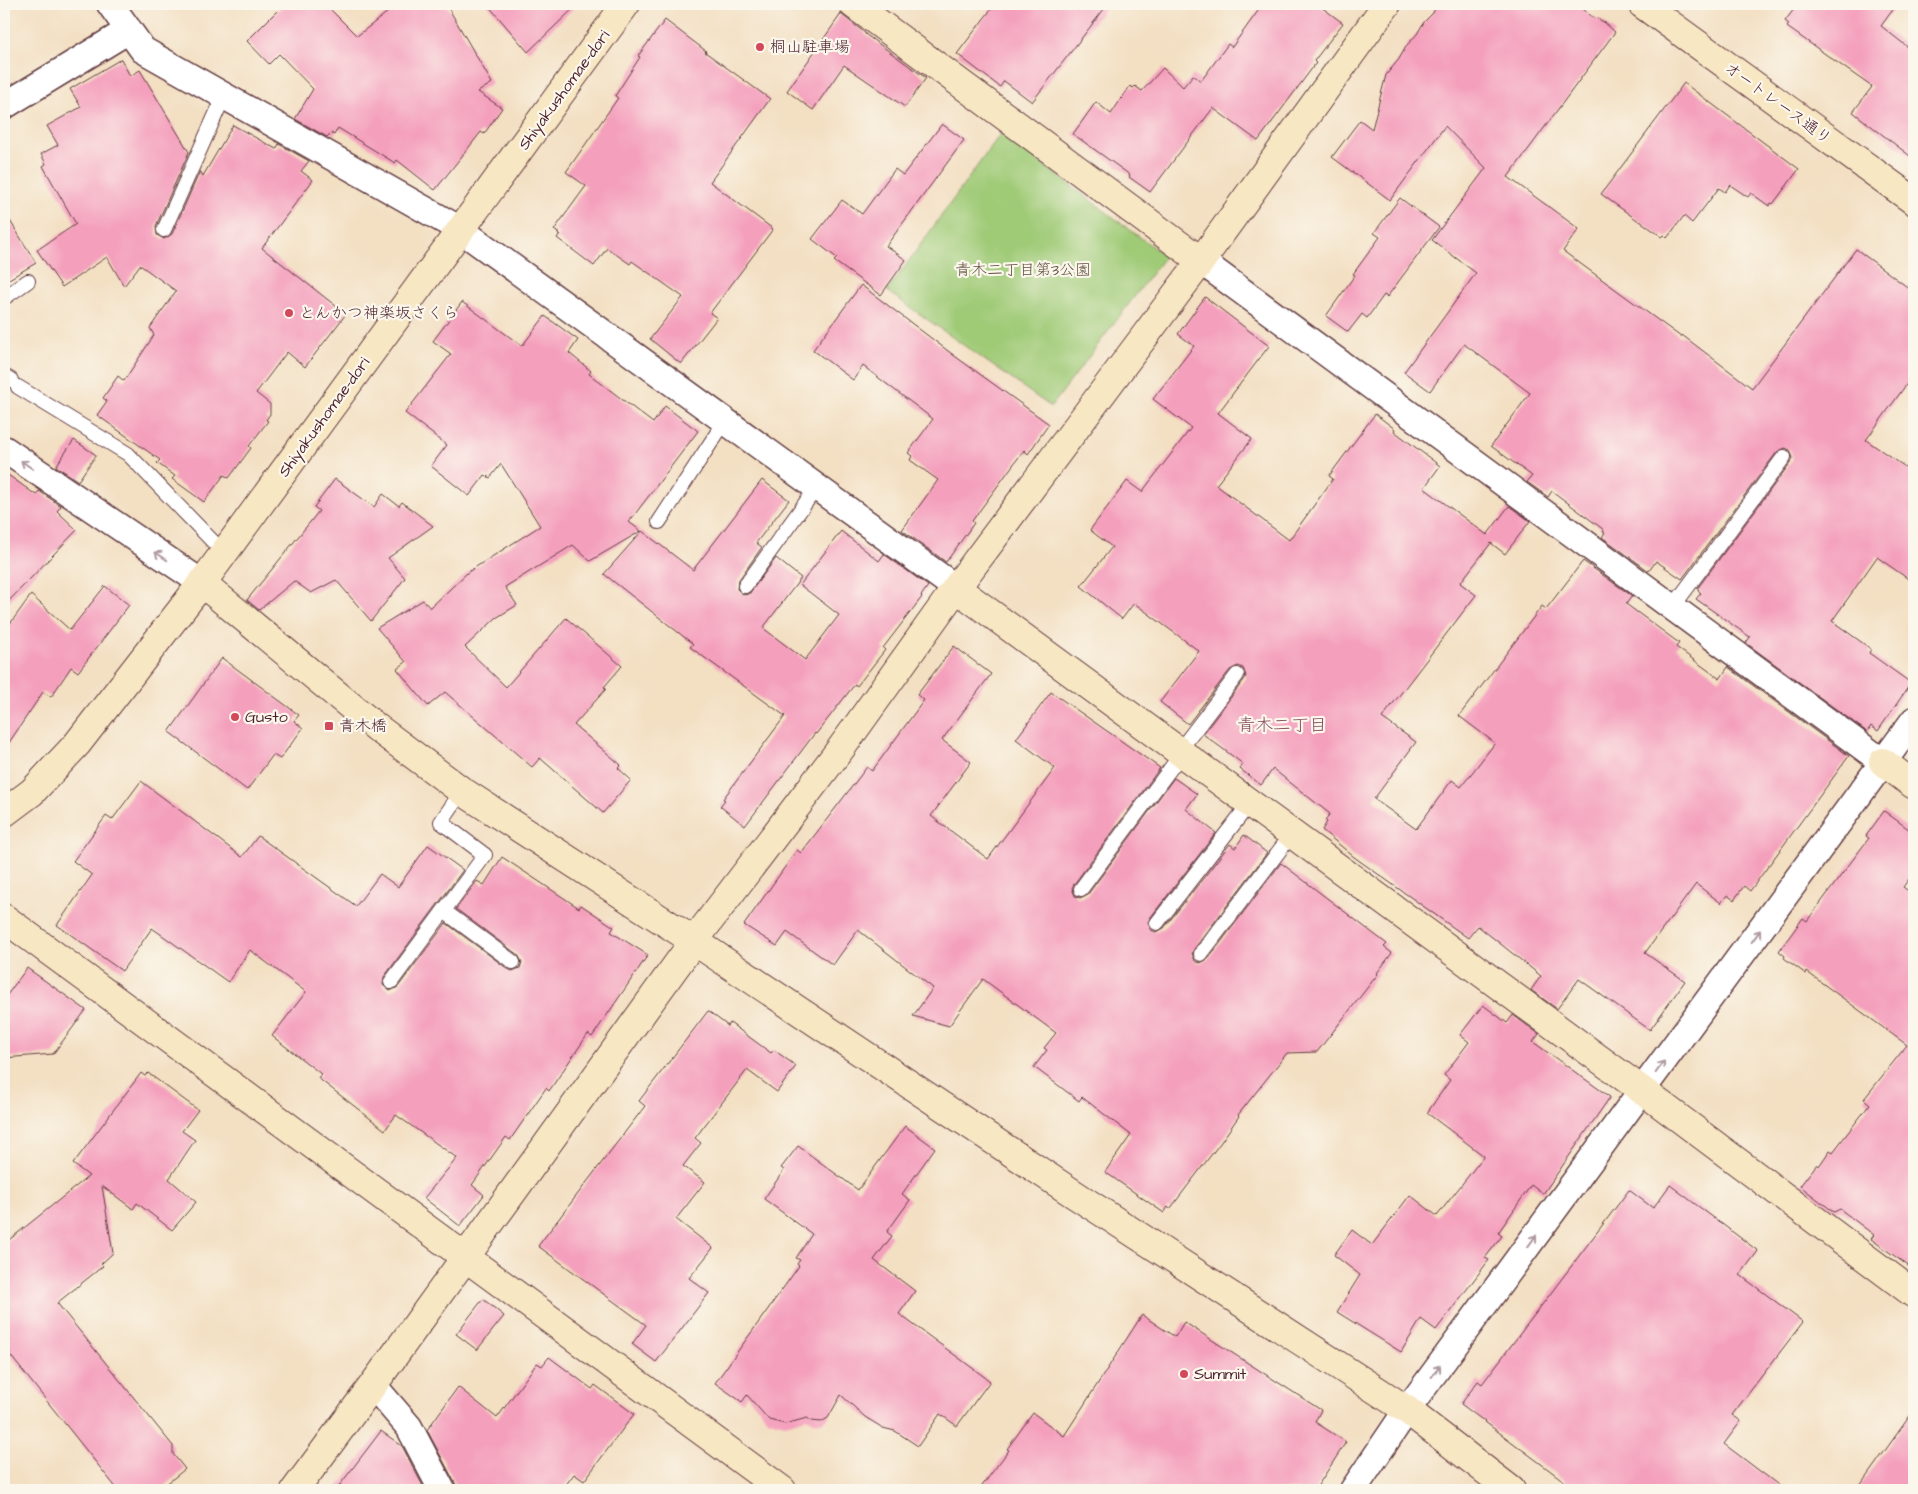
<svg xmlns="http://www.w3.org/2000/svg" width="1918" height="1494" font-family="'Architects Daughter','Klee One',sans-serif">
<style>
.green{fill:#9fca76;stroke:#747450}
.building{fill:#f4a0bd}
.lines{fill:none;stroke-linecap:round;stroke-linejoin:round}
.lane-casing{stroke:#633c42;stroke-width:16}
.street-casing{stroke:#633c42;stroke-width:29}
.secondary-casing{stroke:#633c42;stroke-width:30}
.lane{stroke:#fff;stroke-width:14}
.street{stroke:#fff;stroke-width:26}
.secondary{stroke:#f8e7c3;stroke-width:28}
.oneway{stroke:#ae9aa0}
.poi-dot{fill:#d1495b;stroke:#fbf7ec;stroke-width:2}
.labels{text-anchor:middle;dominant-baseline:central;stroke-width:4.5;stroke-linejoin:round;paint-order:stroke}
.poi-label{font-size:16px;fill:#4a1f2b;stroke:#fbf7ec;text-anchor:start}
.street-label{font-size:16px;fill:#4a1f2b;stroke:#fbf7ec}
.park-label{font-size:16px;fill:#645242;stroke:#fbf7ec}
.neighbourhood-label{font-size:18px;fill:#864c5e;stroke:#fbf7ec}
</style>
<rect width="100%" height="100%" fill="#fbf7ec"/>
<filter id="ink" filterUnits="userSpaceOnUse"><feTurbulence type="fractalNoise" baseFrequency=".02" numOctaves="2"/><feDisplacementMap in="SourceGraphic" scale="10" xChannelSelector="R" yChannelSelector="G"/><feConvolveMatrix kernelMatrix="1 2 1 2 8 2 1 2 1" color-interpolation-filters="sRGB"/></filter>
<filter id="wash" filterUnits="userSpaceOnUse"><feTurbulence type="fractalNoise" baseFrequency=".0096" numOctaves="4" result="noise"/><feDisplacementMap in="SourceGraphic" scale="20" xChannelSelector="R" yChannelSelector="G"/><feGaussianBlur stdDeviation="1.12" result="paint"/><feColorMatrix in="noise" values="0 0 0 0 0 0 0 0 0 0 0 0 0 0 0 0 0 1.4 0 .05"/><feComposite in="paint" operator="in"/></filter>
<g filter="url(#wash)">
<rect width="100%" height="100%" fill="#f3dfc2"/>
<path class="green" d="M1001 133 1165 256 1051 407 887 291Z"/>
<g id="blocks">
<path class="building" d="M284 4H325L357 36 398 4H446L492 83 478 92 502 108 484 134 481 132 435 190 397 160 395 163 338 128 334 135 331 133 327 137 295 119 313 89 279 54 269 64 247 41Z
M487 4H578L528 52Z
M995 4H1108L1032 102 1004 81 1000 87 957 54Z
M1263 4H1317L1343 23 1314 61 1316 63 1258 141 1213 108 1150 192 1129 177 1130 175 1073 134 1096 102 1111 114 1130 86 1133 88 1135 86 1142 91 1163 68 1183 87 1193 75 1201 81 1228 44 1232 47Z
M1437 4H1579L1589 15 1604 22 1615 32 1508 177 1579 229 1563 251 1681 337 1682 335 1752 388 1856 249 1914 292V374L1866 440 1914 473V583L1877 557 1832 621 1871 649 1869 653 1911 683 1878 731 1871 726 1867 732 1746 643 1750 637 1696 599 1701 593 1697 589 1791 462 1793 458 1790 450 1785 448 1777 452 1682 579 1656 561 1649 571 1602 537 1605 533 1603 532 1604 530 1552 491 1548 497 1527 482 1532 476 1491 446 1530 393 1464 344 1430 391 1404 372 1476 273 1432 240 1486 168 1445 126 1390 200 1332 157 1360 120 1372 129 1386 75 1399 59 1407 45 1417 34 1424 22 1433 13Z
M1798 4H1897L1881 26 1914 52V159L1853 112 1872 87 1787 27 1789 24 1785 21Z
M841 14 865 33V34L926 78 905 107 844 65 813 110 787 91Z
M665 20 706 51 705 52 770 99 710 182 773 229 710 313 717 318 681 364 650 339 683 297 632 261 630 264 607 248 594 266 557 238 560 234 554 230 586 186 566 172 618 98 615 96 640 57 638 56Z
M121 59 130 76 140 70 189 152 156 226 157 235 164 239 172 234 200 171 203 176 233 125 276 149 279 144 309 161 301 171 313 180 262 248 346 314 305 367 287 352 256 393 270 404V414L266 420 268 421 249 446 251 448 229 478 224 475 204 502 172 479 175 476 157 463 160 460 97 415 107 401 103 398 118 376 124 381 154 335 150 328 176 291 140 265 124 286 107 257 62 287 37 250 76 224 43 166 46 164 41 154 58 145 47 126 81 107 70 89Z
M1684 83 1799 169 1773 204 1771 203 1769 206 1751 193 1748 197 1730 185 1725 192 1719 188 1692 223 1684 216 1667 238 1664 235 1662 237 1640 221V222L1601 194Z
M942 124 964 140 886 246 906 260 881 295 834 261 837 258 812 239 842 200 862 214 895 169 903 175Z
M1400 198 1439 227 1387 297 1384 295 1367 318 1362 314 1348 332 1326 316 1355 275 1353 274 1380 237 1374 233Z
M4 211 36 263 4 282Z
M861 285 956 357 1049 424 1028 454 1024 450 972 521 974 523 946 562 902 530 938 480 910 460 912 456 908 453 933 419 863 366 853 380 813 350Z
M1205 297 1269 346 1218 413 1252 439 1216 485 1289 540 1333 479 1329 476 1375 414 1395 429 1394 431 1440 466 1424 488 1487 535 1509 506 1530 521 1505 554 1491 543 1460 583 1476 595 1382 718 1416 742 1374 799 1416 829 1452 780 1461 787 1495 743 1459 716 1542 606 1546 609 1583 561 1632 596 1626 604 1679 643 1676 647 1720 679 1728 667 1849 756 1750 891 1744 886 1734 900 1727 895 1721 903 1696 884 1645 953 1685 981 1650 1030 1579 979 1557 1009 1531 990 1541 976 1478 926 1468 938 1354 857 1322 830 1327 822 1325 820 1330 814 1273 769 1261 785 1240 769 1243 764 1203 734 1244 680 1246 676 1243 668 1238 666 1230 670 1188 724 1160 702 1199 651 1134 603 1122 619 1081 586 1112 547 1090 530 1127 481 1142 492 1191 428 1153 399 1194 346 1178 334Z
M462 302 522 346 545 316 578 340 569 353 591 371 589 374 653 423 665 406 698 431 629 522 641 531 590 561 573 545 505 587 517 605 496 618 465 647 506 687 566 618 622 666 604 687 606 689 574 725 621 765 618 768 631 780 603 813 540 758 532 767 445 692 428 706 397 669 406 662 377 628 423 600 430 608 468 572 540 526 501 464 490 478 485 475 469 496 431 466 447 445 405 413 451 354 433 341Z
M74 440 96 455 78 481 56 466Z
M4 472 36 495 39 491 61 506 57 511 77 530 4 606Z
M335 479 374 507 383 494 399 506 402 502 433 526 388 558 405 578 371 621 336 580 311 593 294 581 259 610 247 600 319 511 314 507Z
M762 480 789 500 756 543 762 547 738 581 737 589 744 595 749 594 776 558 801 578 763 628 805 660 839 615 800 585 841 531 879 561 884 554 928 586 921 596 922 597 883 648 885 650 857 686 855 684 816 734 815 733 745 826 720 806 725 800 723 799 785 716 690 647 693 644 604 574 642 531 693 570Z
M105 586 129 605 78 672 71 667 51 697 43 692 4 750V632L31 595 70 630Z
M954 646 991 674 942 740 971 762 931 816 988 859 1055 768 1016 739 1051 692 1160 768 1074 884 1072 888 1075 896 1080 898 1088 894 1174 778 1197 794 1186 809 1216 833 1150 918 1148 922 1151 930 1156 932 1164 928 1230 844 1235 848 1244 835 1267 853 1194 949 1192 953 1195 961 1200 963 1208 959 1281 863 1387 944 1384 947 1392 953 1377 973 1378 974 1317 1052 1287 1053 1238 1115 1239 1116 1221 1142 1170 1209 1168 1207 1164 1213 1105 1172 1131 1135 1082 1097 1079 1101 1034 1067 1047 1050 1044 1048 1056 1033 983 979 949 1026 913 1016 933 988 858 930 833 965 787 932 777 946 744 925 797 850 801 853 867 767 872 771 924 700 917 695Z
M222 658 299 715 294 721 303 728 280 759 273 755 247 790 169 732Z
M141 781 242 857 258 836 356 906 380 874 398 887 428 845 463 870 384 977 383 985 390 991 398 987 446 923 508 969 512 971 520 968 522 962 518 955 456 909 477 881 484 885 502 857 579 908 581 905 614 927 611 932 648 955 592 1037 588 1034 549 1091 546 1088 510 1140 506 1137 472 1185 484 1195 460 1226 424 1198 457 1158 396 1115 385 1130 318 1078 321 1074 272 1036 306 992 250 950 228 982 152 928 122 971 57 925 92 875 73 861 106 816 112 820Z
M1884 811 1914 833V872L1903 887 1914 895V1270L1871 1239 1874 1235 1840 1209 1834 1212 1800 1186 1817 1164 1819 1166 1830 1150 1833 1152 1870 1104 1864 1099 1907 1045 1807 972 1806 974 1784 958 1785 956 1779 951 1803 918 1807 921 1869 838 1866 836Z
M27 968 86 1010 53 1054 4 1058V999Z
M1483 1005 1507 1023 1513 1015 1539 1034 1533 1042 1610 1097 1543 1194 1531 1185 1498 1233 1502 1236 1485 1258 1489 1260 1436 1330 1421 1319 1401 1352 1337 1312 1360 1275 1334 1255 1352 1230 1372 1245 1410 1195 1437 1216 1484 1156 1427 1113 1450 1080 1444 1075 1469 1042 1460 1035Z
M708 1011 728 1026 730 1023 771 1053 774 1050 796 1066 777 1092 747 1070 695 1138 701 1143 683 1166 705 1182 676 1219 713 1248 689 1278 709 1293 656 1362 632 1344 646 1325 538 1246 645 1106 639 1101Z
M141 1073 145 1076 148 1073 198 1110 182 1131 195 1140 169 1179 196 1202 172 1230 137 1203 133 1209 102 1186 113 1253 101 1264 103 1266 57 1303 173 1446V1454L185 1469 159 1490H118L10 1355 9 1338 4 1337V1244L89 1176 73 1164Z
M905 1126 935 1148 902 1194 910 1200 887 1232 892 1236 874 1260 915 1291 899 1314 990 1381 957 1426 940 1414 918 1446 895 1431 883 1428 865 1417 841 1395 828 1418 821 1422 812 1421 807 1418 785 1424 769 1420 747 1395 742 1402 715 1383 799 1266 797 1264 800 1260 796 1258 812 1234 764 1199 784 1170 781 1168 798 1146 858 1190Z
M1670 1185 1758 1251 1740 1275 1803 1322 1732 1415 1741 1421 1724 1444 1785 1490H1576L1461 1404 1478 1381 1482 1384 1629 1190 1653 1208Z
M483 1299 504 1316 477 1350 456 1334Z
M1142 1315 1175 1337 1184 1322 1321 1410 1315 1422 1346 1442 1315 1490H979L1009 1450 1007 1449 1033 1413 1064 1436Z
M549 1357 592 1389 595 1385 634 1414 584 1481 574 1474 562 1490H457L455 1483 427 1430 458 1387 497 1418 537 1363 542 1366Z
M1914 1410V1490H1857Z
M381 1431 402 1446 425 1490H336Z"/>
</g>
</g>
<g filter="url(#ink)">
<use href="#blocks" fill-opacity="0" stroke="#633c42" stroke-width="1"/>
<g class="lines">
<g class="lane-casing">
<path id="lane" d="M164 230 224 96
M4 298 28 281
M4 376 11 380
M18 387 128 454 224 553
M659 522 725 421
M745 586 817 487
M1672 608 1784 457
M1179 751 1237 675
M1081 889 1182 753
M444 911 513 962
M1157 923 1250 803
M1201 954 1292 834
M391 982 485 855 441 822 462 791"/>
</g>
<g class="street-casing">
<path id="street" d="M110 4 143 50 461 230 956 588
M4 106 129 30
M1201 261 1883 762
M4 449 202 583
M373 1385 409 1427 442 1490
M1353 1490 1407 1410 1914 720"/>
</g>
<g class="secondary-casing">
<path id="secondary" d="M853 4 1201 261
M1642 4 1914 201
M202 583 376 727 462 791 694 941 1074 1194 1407 1410 1511 1490
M956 588 1643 1091 1914 1294
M1883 762 1914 785
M4 813 32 792 77 744 202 583 626 4
M4 918 782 1490
M295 1490 373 1385 694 941 842 747 956 588 1201 261 1387 4"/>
</g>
<use href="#lane" class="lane"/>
<use href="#street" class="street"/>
<use href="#secondary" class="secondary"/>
</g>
<defs><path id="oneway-shaft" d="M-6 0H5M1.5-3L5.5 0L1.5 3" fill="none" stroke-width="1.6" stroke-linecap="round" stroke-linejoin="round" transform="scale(1.25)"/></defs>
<g class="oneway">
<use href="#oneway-shaft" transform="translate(27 465) rotate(-145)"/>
<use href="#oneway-shaft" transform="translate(161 556) rotate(-146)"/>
<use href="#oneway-shaft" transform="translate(1756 936) rotate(-54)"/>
<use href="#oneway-shaft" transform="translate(1660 1067) rotate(-54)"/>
<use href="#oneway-shaft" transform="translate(1532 1241) rotate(-54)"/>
<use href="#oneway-shaft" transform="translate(1436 1371) rotate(-54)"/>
</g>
</g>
<g class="poi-dot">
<circle cx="760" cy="47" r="5"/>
<circle cx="289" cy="313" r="5"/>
<circle cx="235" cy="717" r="5"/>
<rect x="324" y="721" width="10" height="10" rx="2.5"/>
<circle cx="1184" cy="1374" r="5"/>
</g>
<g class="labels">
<g class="poi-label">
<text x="770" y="47">桐山駐車場</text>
<text x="299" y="313">とんかつ神楽坂さくら</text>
<text x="245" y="717">Gusto</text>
<text x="339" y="726">青木橋</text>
<text x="1194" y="1374">Summit</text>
</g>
<g class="street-label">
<text transform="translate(564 90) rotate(-54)">Shiyakushomae-dori</text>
<text transform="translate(1778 103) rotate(36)">オートレース通り</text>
<text transform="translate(324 417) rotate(-54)">Shiyakushomae-dori</text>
</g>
<g class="park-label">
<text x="1023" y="270">青木二丁目第3公園</text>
</g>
<g class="neighbourhood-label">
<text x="1282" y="725">青木二丁目</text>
</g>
</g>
<rect width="1918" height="1494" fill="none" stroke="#fbf7ec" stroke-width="20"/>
</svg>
